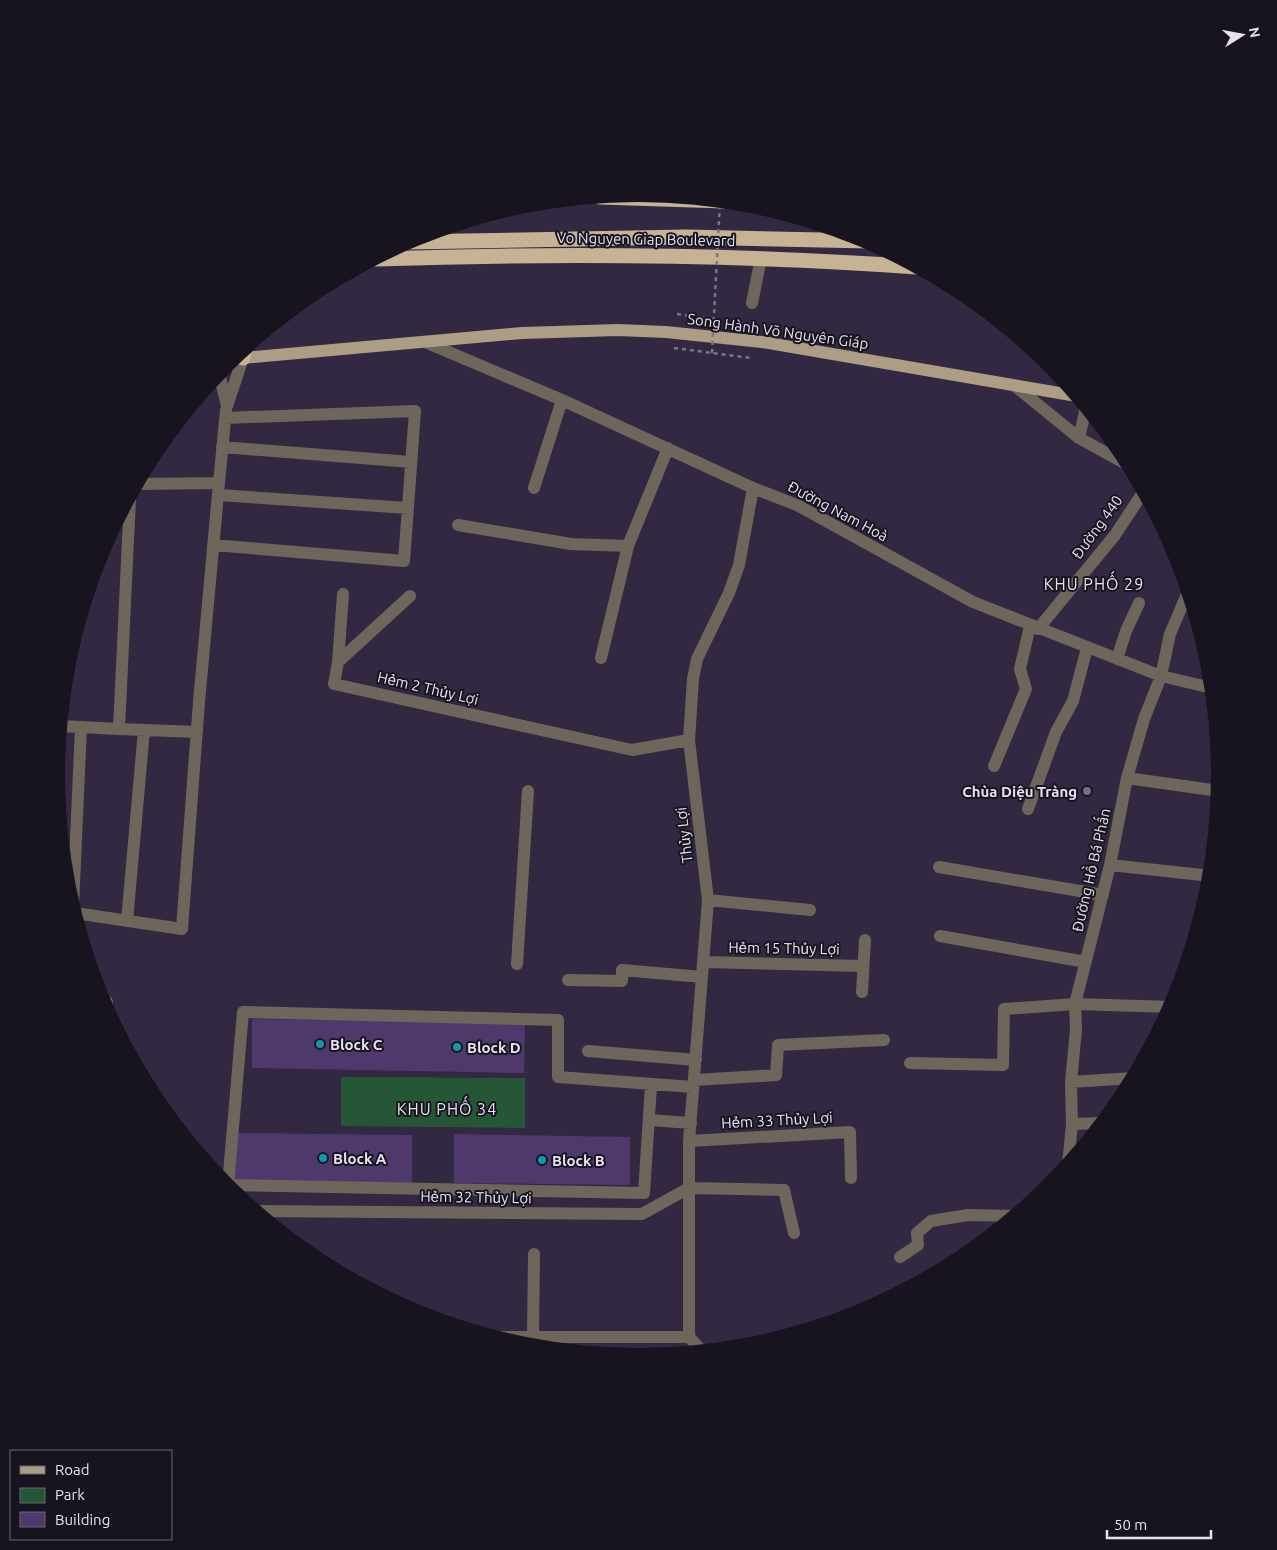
<svg xmlns="http://www.w3.org/2000/svg" width="1277" height="1550" font-family="Ubuntu,sans-serif">
<style>
.green{fill:#255736}
.building{fill:#4f396c}
.lines{fill:none;stroke-linecap:round;stroke-linejoin:round}
.path{stroke:#7d748b;stroke-width:2.5;stroke-dasharray:4 4;stroke-linecap:butt}
.minor{stroke:#6e665a;stroke-width:12}
.major{stroke:#ac9d84;stroke-width:12}
.highway{stroke:#c5b394;stroke-width:15}
.path-bridge{stroke:#7d748b;stroke-width:2.5;stroke-dasharray:4 4;stroke-linecap:butt}
.worship-dot{fill:#6b7280;stroke:#18141f;stroke-width:2}
.culture-dot{fill:#0f9aa8;stroke:#18141f;stroke-width:2}
.labels{text-anchor:middle;dominant-baseline:central;stroke-width:4;stroke-linejoin:round;paint-order:stroke}
.street-label{font-size:15px;fill:#e7e1f2;stroke:#18141f}
.poi-label{font-size:15px;font-weight:bold;fill:#e7e1f2;stroke:#18141f;text-anchor:start}
.neighbourhood-label{font-size:16px;letter-spacing:1px;fill:#e7e1f2;stroke:#18141f}
</style>
<rect width="100%" height="100%" fill="#332842"/>
<path class="green" d="M341 1077 525 1078V1128L341 1126Z"/>
<path class="building" d="M252 1019 525 1023 524 1073 252 1068Z
M235 1133 412 1135V1183L234 1181Z
M454 1134 630 1137V1185L454 1183Z"/>
<g class="lines">
<path class="path" d="M677 314 753 325
M674 348 751 358"/>
<path class="minor" d="M752 303 761 258
M425 342 562 400 753 488 797 505 973 602 1161 676 1212 688
M219 373 227 406 243 358
M1015 386 1079 438 1130 466
M1079 438 1086 407
M222 447 411 462
M219 483 226 410
M534 488 562 400
M218 495 408 508
M130 498 119 729 197 732
M458 525 571 544 628 546
M213 545 404 561 415 411 225 418
M410 596 338 662 334 684 632 750 689 740
M1038 629 1115 535 1144 491
M601 658 628 546 668 448
M1117 659 1126 631 1139 603
M338 662 343 594
M61 726 119 729
M994 766 1026 689 1020 669 1030 626
M1127 778 1219 791
M1028 809 1056 732 1073 701 1087 648
M1110 865 1211 876
M939 867 1103 895
M708 900 810 910
M73 906 81 727
M75 913 182 929 199 702 219 483 137 484
M127 921 144 730
M940 936 1086 962
M704 962 863 966
M517 964 528 791
M568 980 622 981V970L702 977
M862 992 865 940
M102 1001 107 1002 106 1009
M588 1051 696 1060
M910 1063 1003 1065 1004 1009 1075 1004 1172 1007
M695 1080 776 1075 778 1045 884 1040
M1071 1082 1133 1078
M651 1085 644 1193 228 1185 243 1012 558 1020V1077L693 1087
M649 1120 691 1123
M1072 1124 1102 1123
M689 1141 850 1132 851 1178
M1068 1165 1072 1124 1071 1082 1076 1029 1075 1004 1110 865 1127 778 1144 719 1161 676 1170 634 1188 592
M256 1211 642 1214 689 1188 784 1190 794 1233
M900 1257 918 1245 917 1233 931 1221 968 1215 1015 1216
M496 1337H689V1141L708 900 689 740 693 679 697 659 729 593 739 565 753 488
M533 1337 534 1254
M689 1337 702 1351"/>
<path class="major" d="M232 359 522 333 618 330 666 332 762 342 1077 396"/>
<path class="highway" d="M600 197 724 201
M407 242 686 237 869 241
M376 259C556 253 736 254 917 267
M243 350V358"/>
<path class="path-bridge" d="M712 353 720 201"/>
</g>
<circle class="worship-dot" cx="1087" cy="791" r="5"/>
<g class="culture-dot">
<circle cx="320" cy="1044" r="5"/>
<circle cx="457" cy="1047" r="5"/>
<circle cx="323" cy="1158" r="5"/>
<circle cx="542" cy="1160" r="5"/>
</g>
<g class="labels">
<g class="street-label">
<text transform="translate(646 239) rotate(1)">Vo Nguyen Giap Boulevard</text>
<text transform="translate(778 331) rotate(8)">Song Hành Võ Nguyên Giáp</text>
<text transform="translate(838 511) rotate(28)">Đường Nam Hoà</text>
<text transform="translate(1097 527) rotate(-54)">Đường 440</text>
<text transform="translate(428 688) rotate(13)">Hẻm 2 Thủy Lợi</text>
<text transform="translate(684 835) rotate(-97)">Thủy Lợi</text>
<text transform="translate(1091 870) rotate(-77)">Đường Hồ Bá Phấn</text>
<text transform="translate(784 948) rotate(1)">Hẻm 15 Thủy Lợi</text>
<text transform="translate(777 1120) rotate(-3)">Hẻm 33 Thủy Lợi</text>
<text transform="translate(476 1197) rotate(1)">Hẻm 32 Thủy Lợi</text>
</g>
<g class="poi-label">
<text x="1077" y="791" text-anchor="end">Chùa Diệu Tràng</text>
<text x="330" y="1044">Block C</text>
<text x="467" y="1047">Block D</text>
<text x="333" y="1158">Block A</text>
<text x="552" y="1160">Block B</text>
</g>
<g class="neighbourhood-label">
<text x="1094" y="584">KHU PHỐ 29</text>
<text x="447" y="1109">KHU PHỐ 34</text>
</g>
</g>
<path d="M0 0H1277V1550H0ZM65 775a573 573 0 1 1 1146 0a573 573 0 1 1-1146 0Z" fill="#18141f" fill-rule="evenodd"/>
<rect x="10" y="1450" width="162" height="90" fill="#18141f" stroke="#6b6673"/>
<rect x="20" y="1466" width="25" height="8" fill="#ac9d84" stroke="#6b6673"/>
<text x="55" y="1475" font-size="15" fill="#e7e1f2">Road</text>
<rect x="20" y="1488" width="25" height="15" fill="#255736" stroke="#6b6673"/>
<text x="55" y="1500" font-size="15" fill="#e7e1f2">Park</text>
<rect x="20" y="1512" width="25" height="15" fill="#4f396c" stroke="#6b6673"/>
<text x="55" y="1525" font-size="15" fill="#e7e1f2">Building</text>
<g transform="translate(1242 35) rotate(79)" stroke="#18141f" stroke-width="4" paint-order="stroke">
<path d="M0-4L9 19L0 12L-9 19Z" fill="#e7e1f2"/>
<text y="-8" font-size="14" font-weight="bold" text-anchor="middle" fill="#e7e1f2">N</text>
</g>
<path d="M1107 1530v8h104v-8" fill="none" stroke="#e7e1f2" stroke-width="2.5"/>
<text x="1114" y="1530" font-size="15" fill="#e7e1f2" stroke="#18141f" stroke-width="4" paint-order="stroke">50 m</text>
</svg>
